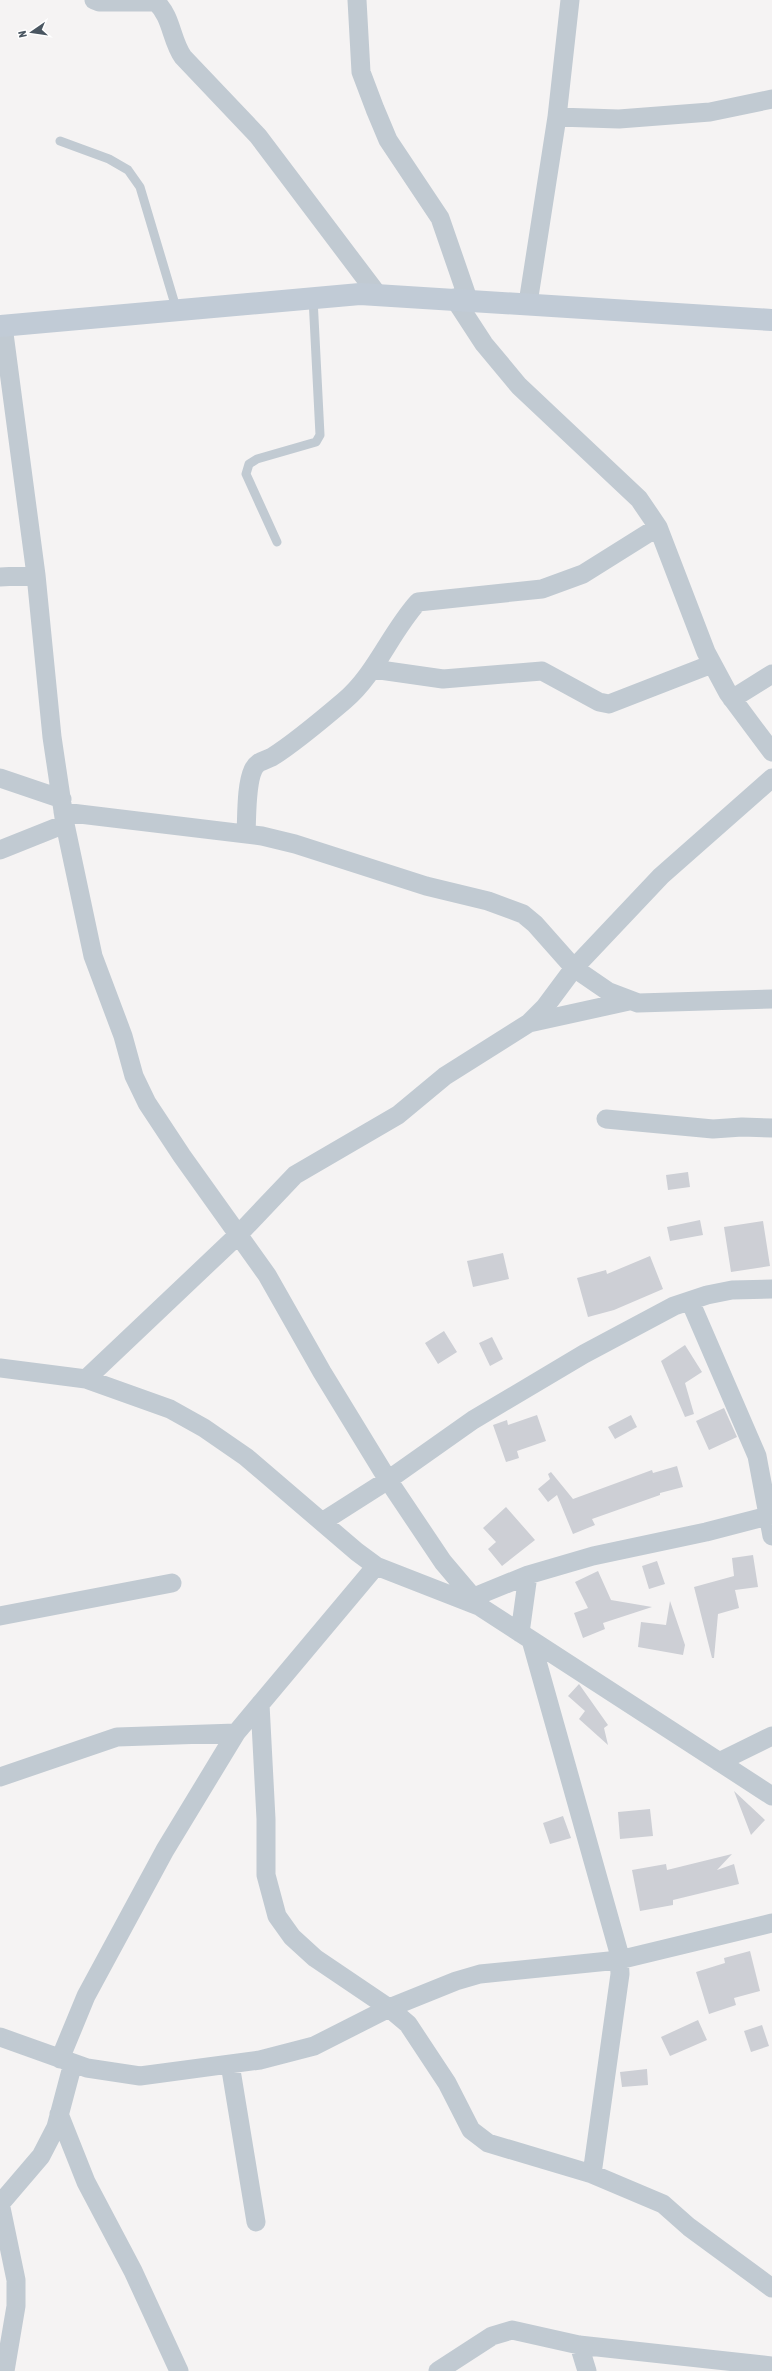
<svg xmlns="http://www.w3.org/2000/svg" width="772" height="2371" font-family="'Asap Condensed',sans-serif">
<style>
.building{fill:#cdcfd5}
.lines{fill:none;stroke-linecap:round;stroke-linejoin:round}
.lane{stroke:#c1cad2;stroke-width:9}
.street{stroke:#c1cad2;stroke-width:19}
.secondary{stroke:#c1cbd6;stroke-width:22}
</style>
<rect width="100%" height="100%" fill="#f5f3f3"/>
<path class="building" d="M688 1172 690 1187 668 1190 666 1175Z
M700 1220 703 1235 670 1241 667 1227Z
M763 1221 770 1266 731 1272 724 1227Z
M503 1253 509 1279 473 1287 467 1261Z
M650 1256 663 1289 614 1310 588 1317 577 1278 606 1270 607 1274Z
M444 1331 457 1352 438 1364 425 1343Z
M492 1337 503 1359 490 1366 479 1343Z
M685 1345 702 1372 685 1383 694 1414 685 1417 661 1361Z
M724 1408 737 1437 709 1450 696 1421Z
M537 1415 546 1441 517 1451 519 1458 506 1462 493 1425 507 1420 508 1425Z
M631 1415 637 1427 615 1439 608 1427Z
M677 1466 683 1487 660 1493V1495L592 1519 595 1525 573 1534 557 1495 548 1502 538 1489 550 1479 548 1474 551 1472 573 1499 652 1470 653 1473Z
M506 1507 535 1540 502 1566 488 1549 496 1542 483 1528Z
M753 1555 758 1587 735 1590 739 1608 718 1614 714 1658H712L694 1587 734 1576 732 1558Z
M657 1561 665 1584 649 1589 642 1566Z
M598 1571 611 1600 652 1607 603 1623 605 1629 583 1638 574 1613 588 1608 575 1582Z
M670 1601 685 1645 683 1655 638 1647 641 1622 666 1625Z
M579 1684 608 1725 604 1728 608 1745 579 1719 585 1711 568 1696Z
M734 1791 765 1820 751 1835Z
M650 1809 653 1836 620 1839 618 1812Z
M563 1816 571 1838 550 1844 543 1823Z
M732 1854 717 1870 734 1864 739 1884 673 1900V1905L640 1911 632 1870 666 1864 667 1870Z
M750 1951 760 1991 734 1998 736 2005 709 2014 696 1972 725 1963 724 1958Z
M698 2020 707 2040 670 2056 661 2037Z
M762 2025 769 2046 751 2052 744 2031Z
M647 2069 648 2085 622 2087 620 2072Z"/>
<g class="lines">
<path class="lane" d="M60 141 109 159 128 170 140 187 177 311
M277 542 246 474 249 464 257 459 316 442 320 435 313 298"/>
<path class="street" d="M94 0 99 2H156C172 17 171 40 183 57L258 136 378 295
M357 0 361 72 375 109 388 140 440 218 468 299
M557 117 619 119 710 112 772 99
M454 298 484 344 519 386 639 499 658 527 706 652 728 693 772 752
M528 303 557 117 570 0
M3 326 36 575 52 737 65 824 93 956 123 1036 134 1076 147 1103 182 1156 267 1275 322 1372 388 1480 443 1562 482 1608 772 1796
M0 577 36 575
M373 669 443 679 542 671 599 702 609 704 712 664
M732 699 772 674
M0 778 62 799
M63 812 262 836 295 844 426 886 488 901 523 914 535 924 574 968 609 992 638 1003 772 999
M246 833C247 816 246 785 253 770 257 761 264 761 272 757 293 744 324 718 344 701 376 674 390 633 418 602L542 589 583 574 658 527
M0 850 65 824
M529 1023 629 1001
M606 1119 713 1129 742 1127 772 1128
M690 1301 757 1456 772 1536
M0 1368 86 1379 170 1409 204 1428 246 1457 357 1552 376 1566 481 1607
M86 1379 238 1235 295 1175 398 1115 445 1076 529 1023 545 1007 574 968 661 876 772 778
M322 1522 388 1480 473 1420 584 1354 674 1306 707 1295 732 1290 772 1289
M474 1597 528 1575 593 1556 706 1532 768 1516
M0 1616 172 1583
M520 1633 528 1575
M531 1640 619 1953 620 1974 592 2174
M260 1704 266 1819V1875L277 1916 292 1937 315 1958 389 2008 408 2024 447 2083 471 2130 488 2143 592 2174 663 2204 689 2227 772 2288
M719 1762 772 1736
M0 1777 117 1737 236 1733
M0 2037 87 2068 140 2076 260 2060 314 2046 389 2008 456 1981 480 1974 619 1960 772 1923
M60 2059 86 1996 165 1850 236 1733 376 1566
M230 2064 256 2222
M59 2114 86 2182 133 2271 179 2371
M0 2203 16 2280V2306L5 2371
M0 2204 41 2156 56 2127 73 2063
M579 2345 587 2371
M438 2371 492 2336 512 2330 579 2345 772 2366"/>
<path class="secondary" d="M0 326 360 294 772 320"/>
</g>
<g transform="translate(32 32) rotate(257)" stroke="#ffffff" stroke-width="3" paint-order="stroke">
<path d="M0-3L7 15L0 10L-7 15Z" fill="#4a5661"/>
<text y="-6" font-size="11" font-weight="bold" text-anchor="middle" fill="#4a5661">N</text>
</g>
</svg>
